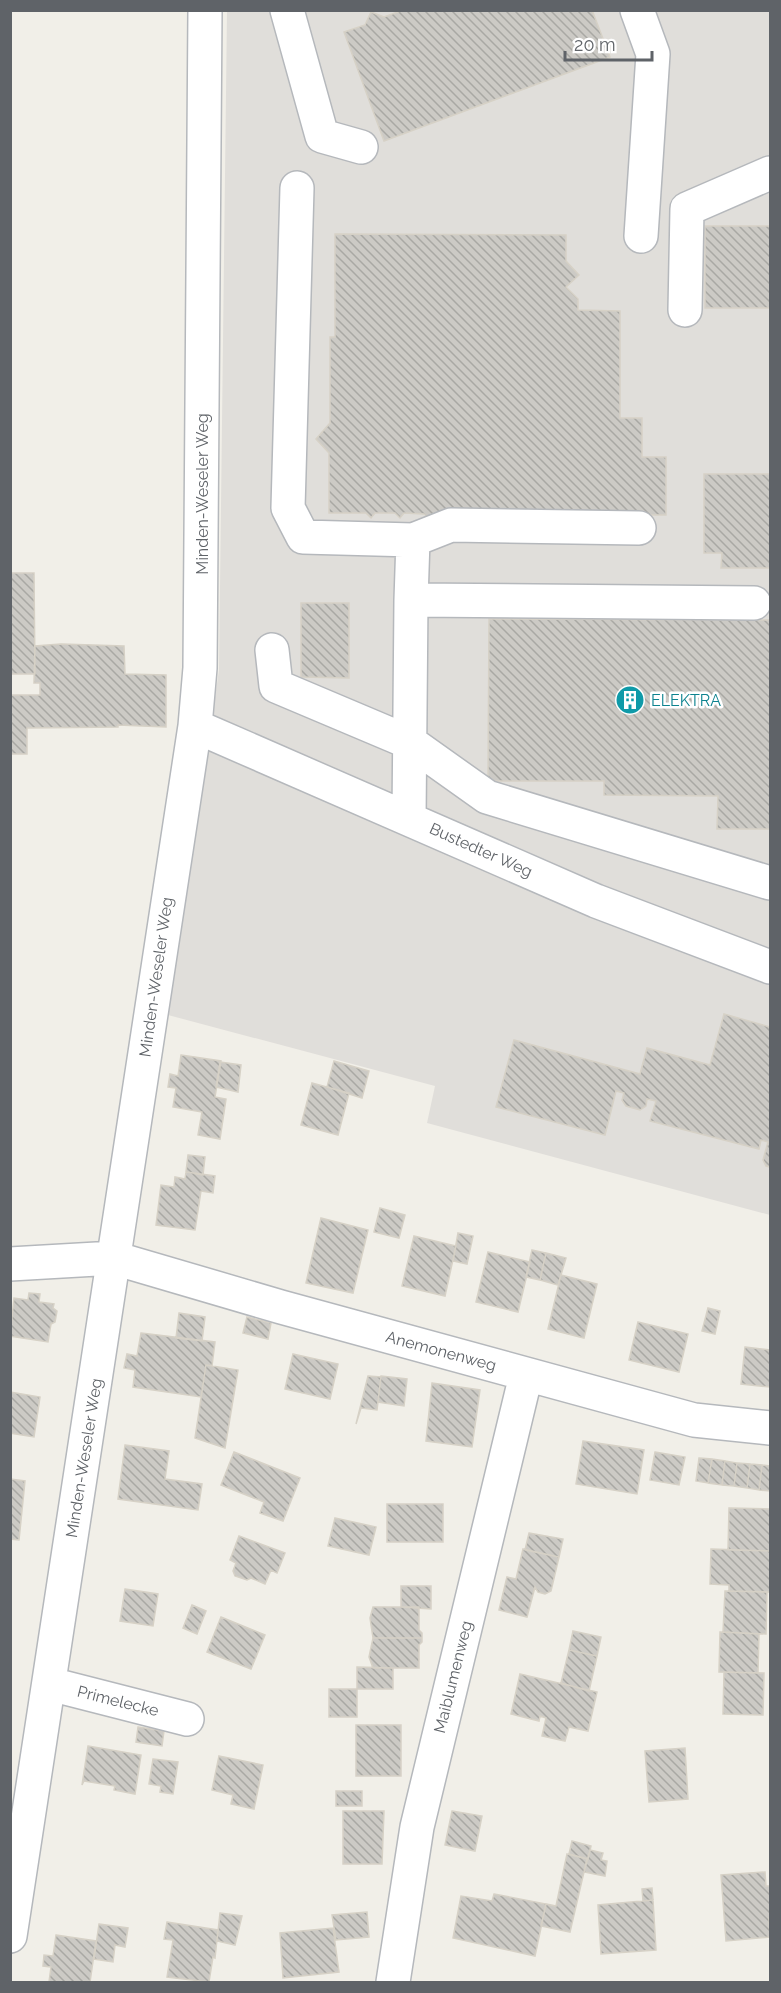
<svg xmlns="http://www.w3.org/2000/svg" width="781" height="1993" font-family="Raleway,sans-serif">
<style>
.industrial{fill:#e0deda}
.building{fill:url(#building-back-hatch);stroke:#d6d1c6;stroke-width:1.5}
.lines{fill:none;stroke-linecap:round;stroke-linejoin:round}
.minor-casing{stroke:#b5b8bc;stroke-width:36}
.minor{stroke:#fff;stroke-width:33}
.labels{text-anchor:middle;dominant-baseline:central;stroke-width:5;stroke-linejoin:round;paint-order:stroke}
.street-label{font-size:16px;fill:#5f6368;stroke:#fff}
.culture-label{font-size:16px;fill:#0d838f;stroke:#fff;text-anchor:start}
</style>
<defs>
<pattern id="building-back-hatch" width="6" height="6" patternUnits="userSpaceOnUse" patternTransform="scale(1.5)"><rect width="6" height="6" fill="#cccac5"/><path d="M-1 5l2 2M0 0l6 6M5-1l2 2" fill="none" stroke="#a9a8a4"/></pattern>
</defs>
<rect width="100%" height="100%" fill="#f1efe8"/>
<path class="industrial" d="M227 11H770V1215L427 1123 435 1086 168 1015 219 670Z"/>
<path class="building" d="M403 10H592L610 57 384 141 344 32 365 25 371 12 384 17Z
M705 226H770V308H705Z
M335 234 566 235V261L579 275 566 287 578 299V310L620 311V418H642V457H666V515L433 514 429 518 424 514 404 513 400 518 395 513H375L371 518 366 513H329V453L316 439 330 423V337H335Z
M704 474H770V568H721L722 553H704Z
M10 573H34L35 674H10Z
M301 603H349V678L301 677Z
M489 619 770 620V829H717L718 796 604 795V781H488Z
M61 644 124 646 125 674 166 675V727L118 725V727L27 728V754H10V695H40V683H34L35 646Z
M724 1014 770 1027V1167L766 1166 763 1160 768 1142 761 1140 759 1149 650 1121 656 1101 647 1099 646 1106 640 1110 626 1106 622 1100 624 1093 616 1091 605 1135 496 1107 514 1040 640 1074 647 1048 710 1065Z
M181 1055 221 1061 215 1097 226 1099 220 1139 198 1135 202 1112 173 1107 176 1088 168 1087 170 1074 178 1076Z
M334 1061 369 1071 362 1098 327 1087Z
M220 1062 241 1065 238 1092 216 1087Z
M312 1083 349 1093 338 1135 301 1125Z
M188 1155 205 1157 203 1175 186 1172Z
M186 1172 215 1176 213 1193 201 1191 195 1230 156 1225 161 1185 174 1187 175 1177 185 1179Z
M380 1208 405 1215 399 1238 374 1232Z
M321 1218 368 1230 353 1293 306 1283Z
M458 1233 473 1236 467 1264 453 1261Z
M414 1236 456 1246 445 1296 402 1286Z
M532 1250 546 1253 540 1280 526 1277Z
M488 1252 530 1262 518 1312 476 1302Z
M546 1253 566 1258 558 1285 540 1280Z
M561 1275 597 1284 584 1338 548 1329Z
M29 1293 40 1294 39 1302 54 1304 53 1308 57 1311 55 1322 51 1324 48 1342 10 1336 14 1298 28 1300Z
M708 1308 720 1311 715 1334 702 1331Z
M179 1313 205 1317 202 1341 176 1338Z
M247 1317 271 1323 268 1339 243 1333Z
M638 1322 688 1334 679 1372 629 1360Z
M141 1333 215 1342 212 1366 206 1365 201 1397 133 1387 135 1370 124 1368 127 1354 137 1356Z
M745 1347 770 1350V1387L741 1384Z
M293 1354 338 1364 330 1399 285 1389Z
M206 1365 238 1370 225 1448 195 1438Z
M368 1376 381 1377 377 1410 361 1408 356 1424Z
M381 1376 407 1379 404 1406 378 1402Z
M432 1383 480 1390 472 1447 426 1441Z
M10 1392 40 1397 34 1437 10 1433Z
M583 1441 644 1450 637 1494 576 1484Z
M125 1445 169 1451 165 1479 202 1484 198 1510 118 1499Z
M234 1452 300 1478 283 1521 260 1513 264 1502 221 1485Z
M655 1452 685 1457 679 1485 650 1480Z
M699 1458 712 1459 708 1483 696 1481Z
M712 1459 725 1461 722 1485 708 1483Z
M725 1461 737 1463 734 1486 722 1485Z
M737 1463 750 1464 747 1488 734 1486Z
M750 1464 762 1465 759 1490 747 1488Z
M762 1465 770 1466V1491L759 1490Z
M10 1479 25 1481 19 1540 10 1539Z
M387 1504H443V1542H387Z
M729 1508 770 1509V1551L728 1550Z
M335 1518 376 1527 369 1555 328 1546Z
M529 1533 563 1539 559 1557 525 1550Z
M239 1536 285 1553 277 1573 271 1570 265 1584 251 1578 247 1580 235 1576 233 1571 236 1563 230 1560Z
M523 1549 559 1557 551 1591 545 1594 538 1592 535 1587 527 1617 499 1610 507 1577 516 1579Z
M711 1549 770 1551V1592L729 1591V1585L710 1584Z
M401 1586H431V1609L401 1607Z
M125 1589 158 1594 153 1626 120 1621Z
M725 1591 767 1592 766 1634 723 1632Z
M192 1605 206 1611 197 1634 183 1628Z
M373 1607H419V1630L422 1633V1638H373L370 1618Z
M221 1617 265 1635 251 1669 207 1652Z
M573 1631 601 1637 597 1656 569 1650Z
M720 1632 759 1634 758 1673 719 1672Z
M373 1638H422V1642L419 1645V1668H373L369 1657Z
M569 1650 597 1656 589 1691 561 1683Z
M357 1667 393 1668V1689H357Z
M724 1672 764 1673 763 1715 723 1714Z
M520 1674 597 1692 588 1731 569 1727 565 1741 542 1736 546 1718 540 1716 539 1721 511 1714Z
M329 1689H357V1717H329Z
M356 1725H401V1776H356Z
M138 1727 164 1731 162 1746 136 1742Z
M88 1746 141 1755 135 1794 114 1790 115 1786 84 1781 82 1785Z
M685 1748 688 1799 649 1802 645 1751Z
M219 1756 263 1765 254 1809 231 1804 233 1795 212 1790Z
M153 1759 178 1762 173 1794 160 1792 161 1786 149 1784Z
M336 1791H362V1806H336Z
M343 1811H384L382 1864H343Z
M452 1811 482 1816 475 1851 445 1845Z
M572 1841 591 1846 588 1859 569 1854Z
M590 1850 603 1853 601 1860 607 1861 605 1876 584 1872Z
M567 1854 587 1859 570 1932 541 1926 546 1904 556 1906Z
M765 1872 766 1886H770V1918H769L770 1937 726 1941 721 1875Z
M652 1888 653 1900 643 1901 642 1889Z
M494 1894 546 1904 535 1956 453 1938 461 1896 492 1901Z
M653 1900 656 1950 601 1954 598 1905Z
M367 1912 369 1937 336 1940 332 1915Z
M220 1913 242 1916 235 1945 217 1941Z
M167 1922 218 1930 215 1958 213 1957 209 1982 167 1977 173 1940 164 1939Z
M99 1924 128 1928 125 1947 115 1945 113 1962 94 1959Z
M333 1928 339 1972 283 1978 280 1933Z
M56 1935 96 1941 90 1982H49L51 1967 43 1966 44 1955 53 1956Z"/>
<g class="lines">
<g class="minor-casing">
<path id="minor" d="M287 10 322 136 361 147
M637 10 653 54 641 236
M297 188 288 508 303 537 413 540 411 600
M685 310 687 209 770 173
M413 540 451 525 639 528
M272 650 276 686 411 743 487 797 770 883
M195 726 596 901 770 967
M409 819 411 600 754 603
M10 1264 114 1258 281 1307 694 1420 770 1428
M50 1684 187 1719
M10 1936 195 726 200 668 205 10
M393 1982 417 1827 526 1375"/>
</g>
<use href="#minor" class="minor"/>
</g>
<defs>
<g id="building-disc" transform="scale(1.5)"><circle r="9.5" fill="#0f9aa8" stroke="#fff"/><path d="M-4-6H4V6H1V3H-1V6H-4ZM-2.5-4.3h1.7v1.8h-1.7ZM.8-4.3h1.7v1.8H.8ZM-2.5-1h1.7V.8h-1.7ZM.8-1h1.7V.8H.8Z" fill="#fff"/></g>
</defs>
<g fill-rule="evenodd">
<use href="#building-disc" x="630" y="700"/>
</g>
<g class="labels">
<g class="street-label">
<text transform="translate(202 494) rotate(-90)">Minden-Weseler Weg</text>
<text transform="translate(481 850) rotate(24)">Bustedter Weg</text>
<text transform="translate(156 977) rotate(-82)">Minden-Weseler Weg</text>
<text transform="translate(441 1351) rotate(15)">Anemonenweg</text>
<text transform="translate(84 1458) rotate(-81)">Minden-Weseler Weg</text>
<text transform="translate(453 1677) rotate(-76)">Maiblumenweg</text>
<text transform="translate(118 1701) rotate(14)">Primelecke</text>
</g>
<g class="culture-label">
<text x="651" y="700">ELEKTRA</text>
</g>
</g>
<rect width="781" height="1993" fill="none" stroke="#5f6368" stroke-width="24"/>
<path d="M565 51v9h87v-9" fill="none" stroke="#5f6368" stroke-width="3"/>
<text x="574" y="51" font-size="18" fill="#5f6368" stroke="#ffffff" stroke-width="4.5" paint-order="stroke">20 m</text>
</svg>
